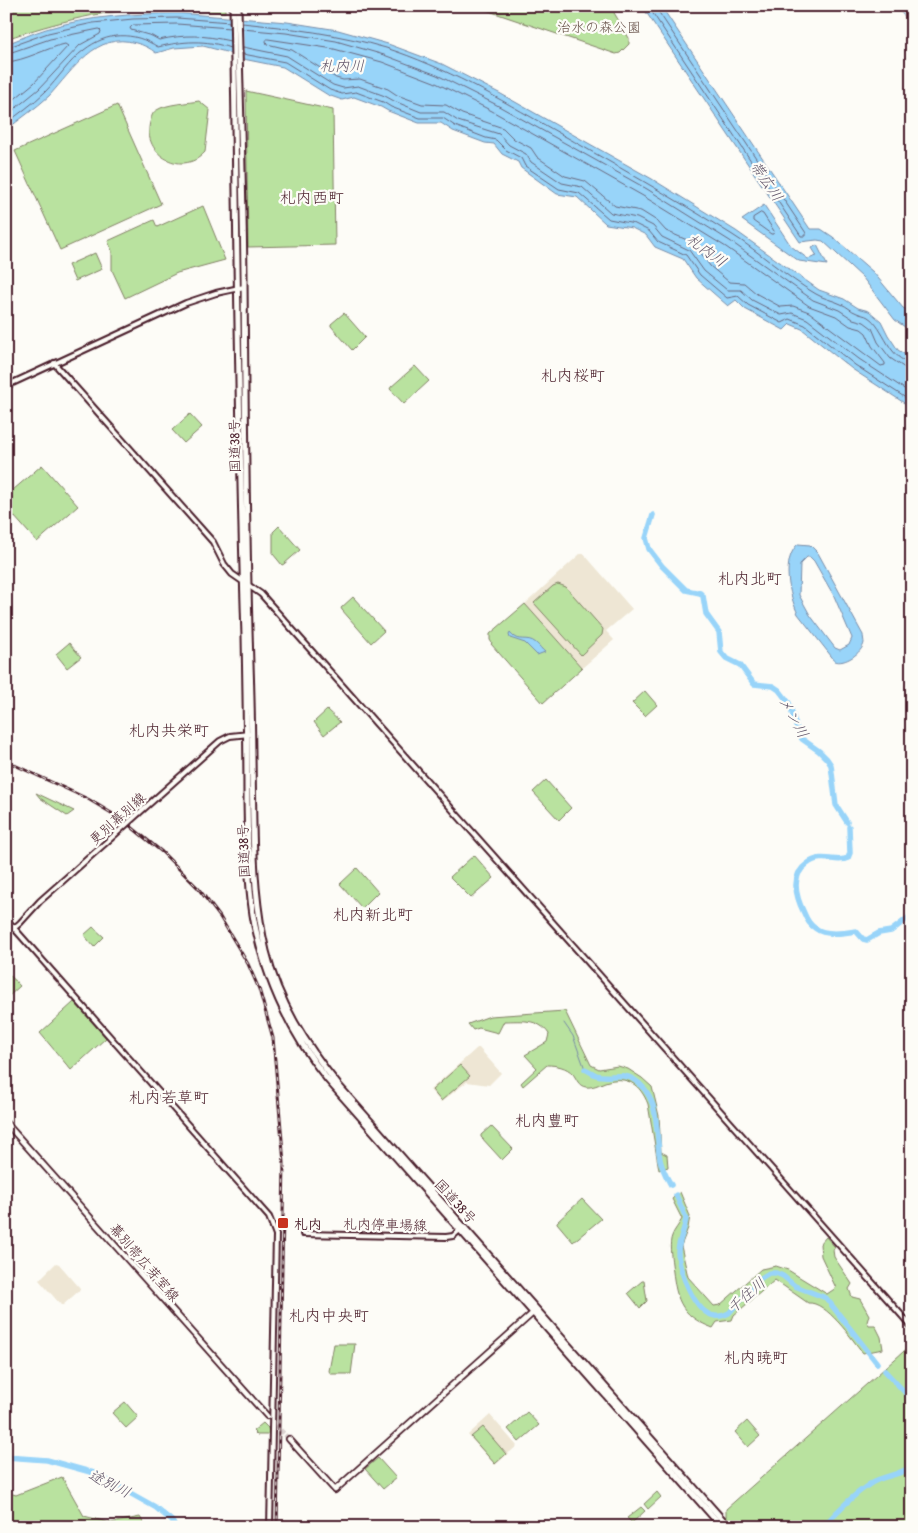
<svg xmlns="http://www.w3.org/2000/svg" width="918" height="1533" font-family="'Patrick Hand','Klee One',sans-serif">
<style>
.built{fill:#eee6d4}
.green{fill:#b9e29f;stroke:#828065}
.water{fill:#98d4f9;stroke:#798ca7;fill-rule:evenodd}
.pier{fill:#fdfcf7}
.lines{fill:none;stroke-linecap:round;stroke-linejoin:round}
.shore{stroke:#69677d;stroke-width:1}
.stream{stroke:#798ca7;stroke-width:1}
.river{stroke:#98d4f9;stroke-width:5.5}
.primary-tunnel{stroke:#d9d0ce;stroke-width:4.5;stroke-dasharray:4.5 2;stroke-linecap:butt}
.secondary-casing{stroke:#4a1f2b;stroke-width:8}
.primary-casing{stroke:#4a1f2b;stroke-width:8}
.highway-casing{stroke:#4a1f2b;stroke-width:9}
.secondary{stroke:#fdfcf7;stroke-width:4}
.primary{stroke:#fdfcf7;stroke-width:4.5}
.highway{stroke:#fdfcf7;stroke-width:5}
.rail-casing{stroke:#4a1f2b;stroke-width:3}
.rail{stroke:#fdfcf7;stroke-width:1;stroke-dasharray:4;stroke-linecap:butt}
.secondary-bridge-casing{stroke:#4a1f2b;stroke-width:8;stroke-linecap:butt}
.secondary-bridge{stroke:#fdfcf7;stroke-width:4}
.poi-dot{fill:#c8321e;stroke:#fdfcf7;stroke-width:2}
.labels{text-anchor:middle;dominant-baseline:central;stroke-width:4.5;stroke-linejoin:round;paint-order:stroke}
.park-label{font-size:14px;fill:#665048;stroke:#fdfcf7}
.street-label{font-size:14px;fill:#4a1f2b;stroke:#fdfcf7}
.poi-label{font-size:14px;font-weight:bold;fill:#4a1f2b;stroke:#fdfcf7;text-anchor:start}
.water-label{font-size:15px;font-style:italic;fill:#615569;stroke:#fdfcf7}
.quarter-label{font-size:16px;fill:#4a1f2b;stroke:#fdfcf7}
</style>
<rect width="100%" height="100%" fill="#fdfcf7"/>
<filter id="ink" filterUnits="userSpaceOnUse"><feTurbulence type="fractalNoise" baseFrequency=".02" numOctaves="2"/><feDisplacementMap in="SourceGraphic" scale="10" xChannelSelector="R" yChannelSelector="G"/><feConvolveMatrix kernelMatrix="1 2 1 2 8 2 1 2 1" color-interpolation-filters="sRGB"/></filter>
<g filter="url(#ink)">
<path class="built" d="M580 554H584L632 609 606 631 614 640 582 668 525 604Z
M477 1048H479L501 1073 489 1085 467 1082 441 1102 430 1090Z
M56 1263 59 1264 80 1288V1290L63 1305H61L39 1280Z
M490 1415 517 1446 495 1465 468 1435Z"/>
<path class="green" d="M6 6H225V12C203 11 181 8 160 8 107 9 56 22 6 39Z
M474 6H610L629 38V44L620 53 616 54Z
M246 91 333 110 335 245 248 247Z
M199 101 210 110 205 152C181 179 139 152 151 119 152 115 153 112 157 110 166 104 188 103 199 101Z
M117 105 161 204 60 250 15 151Z
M203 206 225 260 177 273 125 298 112 270V251L108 241 154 220 157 227Z
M95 253 102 269 75 281 68 265Z
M344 313 365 337 352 350 331 326V324Z
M415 366 429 381 404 404 390 389 391 387Z
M190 414 202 427 184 443 172 430Z
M42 465 78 506 37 542 6 507V496Z
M279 526 300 550 284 564 282 565 273 554V532Z
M558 584 566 587 603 629 602 635 581 655 534 603 553 586Z
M353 597 384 631 371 643 342 610 341 608Z
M525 604 582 668 543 703 491 644 492 643 490 640V634Z
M69 643 81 657 67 668 56 654Z
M645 691 657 705 645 716 632 703Z
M327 710 340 722 324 735 314 722Z
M546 780 571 808 559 820 533 792Z
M36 793 74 811 67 816 40 798Z
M474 855 494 878 471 898 450 877Z
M357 868 378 892 362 908 340 884Z
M93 927 104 937 94 947 84 935Z
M7 972 20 986 9 996 6 995Z
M74 1002 106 1038 71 1070 40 1033Z
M565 1011 591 1065 599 1069 618 1066 628 1069 642 1078 652 1087 659 1116 661 1152 667 1155 668 1167 659 1170 648 1104C640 1084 627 1075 605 1082 600 1084 592 1088 586 1087 578 1086 577 1079 573 1074 567 1067 556 1065 547 1065L523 1086 521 1083 537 1068 525 1055 547 1042 549 1034C538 1018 522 1021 504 1021L498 1033 479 1028 473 1030 468 1024 490 1016Z
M460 1065 470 1076 441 1101 432 1090Z
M491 1126 513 1149 502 1160 481 1137V1135Z
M680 1192 690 1216 688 1228 681 1246 688 1277 714 1306 720 1305 761 1269 776 1266 788 1270 827 1294 836 1288 821 1256 820 1244 826 1237 835 1247 833 1250 834 1257 852 1284 849 1289 852 1297 860 1299 869 1315 867 1322 869 1325H875L881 1337 883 1349 863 1353C852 1339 826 1301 808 1303L775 1280 734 1315 732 1320 717 1322 713 1328C678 1315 676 1297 672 1264 671 1256 669 1243 672 1236 674 1230 679 1225 682 1219L672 1199Z
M582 1199 601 1219 573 1242 557 1223V1222Z
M642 1281H644L647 1301 640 1308 628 1293Z
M334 1344H355L351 1374H331L329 1371Z
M912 1344V1527H736L726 1517V1509Z
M125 1402 138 1417 126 1428 112 1413Z
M527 1412 539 1425 519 1442 508 1429Z
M747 1421 760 1436 748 1447 735 1432Z
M263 1423 268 1428 269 1433 267 1435H257L253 1431Z
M483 1427 506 1454 495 1464 471 1437Z
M378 1458 396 1478 383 1489 365 1469Z
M62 1477 84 1516 111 1523 140 1517 146 1527H6V1492L16 1495Z
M657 1492 661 1497 648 1509 644 1504Z
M641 1507 645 1511 632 1523 627 1518Z"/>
<path class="water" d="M642 6H661L810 229H821L833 237 873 272 903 308 912 312V332L895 320 863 278 823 241 817 240 800 242Z
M894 6H912V23Z
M177 13 287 22 338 30 388 44 442 64 501 94 652 179 736 231 819 290 844 299 858 308 869 311 881 321 888 335 898 350 912 359V408L852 369 802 329 790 324 784 330 745 309 736 300 728 306 696 278 683 259 655 247 646 235 632 228 606 224 577 197 557 194 521 168 518 162 502 154 494 144 485 143 453 131 441 123H419L388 111 381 107 354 97 342 100 328 95 283 67 243 59 226 52 203 46 174 48 156 53C150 48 144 45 136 43 96 31 73 70 49 96 36 108 20 119 6 130V44C20 39 33 33 46 29 89 16 133 14 177 13Z
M764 205 791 246 808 259 817 256 812 248 817 245 827 265 799 261 742 220Z
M798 544 810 545 818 553 863 635C863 636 864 642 864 643 862 653 844 665 835 661L798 614C789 595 781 560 798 544ZM807 557H810L814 561 834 596 852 638 849 645 840 650 835 648 810 615 799 595 800 564Z
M510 633C518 644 527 635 536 643 539 645 542 650 545 652L537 655 525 643 510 638 509 635Z"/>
<path class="pier" d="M230 14 243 15 244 62 231 57Z"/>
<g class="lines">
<path class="shore" d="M648 6 801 236H806V233L658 11 657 6
M242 23C291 28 339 34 386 48 445 67 498 98 552 129 612 163 672 197 731 234 760 252 786 277 816 294 824 299 833 300 841 304 847 306 851 311 857 313 861 315 865 315 868 317 885 328 888 360 912 363
M230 28 177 24 133 25 130 28 131 30 152 36 159 40C185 34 204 35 230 41
M242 29 286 33 336 41 384 55 437 75 495 104 647 189 730 241 813 300 839 310 853 319 864 322 872 328 878 342 890 358 905 368 912 369
M268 39 334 49 382 62 434 82 492 111 643 196 726 247 809 306 836 316 850 326 861 329 866 333 872 346 885 363V365L881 366 809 312 793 306 781 307 757 294 744 283 729 282 710 266 694 243 666 231 657 221 641 211 615 206 585 181 565 176 537 157 531 148 514 139 503 128 462 114 446 105 422 104 397 95 388 89 360 79 343 80 336 78 292 50 267 44 266 41Z
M243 47 287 56 333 85 343 88 358 86 385 96 394 101 421 112H444L458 121 499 134 509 145 526 154 531 162 562 183 582 187 611 213 637 218 653 226 662 237 689 250 704 271 727 290H741L752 300 781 315 792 313 807 319 859 359 912 394
M6 48 48 33 93 23 133 19 177 18 230 22
M6 54 50 39 94 30 99 29 101 31 100 34 80 45 39 89 6 116
M243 54 285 62 330 90 342 94 356 92 383 102 391 107 420 118H443L455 126 486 138 496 140 506 150 521 158 525 166 559 189 579 193 609 219 635 224 649 231 658 242 686 255 700 275 727 298 738 296 748 305 782 323 790 319 805 325 855 365 912 402
M6 62C25 61 46 48 65 44L68 46 34 83 6 106
M6 124C19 113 33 104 45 92 58 79 69 61 84 50 107 32 133 31 158 47 182 41 206 39 230 48
M761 213 763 214 774 231 773 234H771L753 221V218Z"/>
<path class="stream" d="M564 1023 573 1036 585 1069"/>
<path class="river" d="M653 515 646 538 649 549 662 566 686 590 700 593 703 596 706 614 719 632 721 652 726 658 740 665 754 684 773 686 779 690 789 703 797 729 802 739 819 751 827 759 831 765 836 805 847 822
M849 827 850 853 848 858C836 864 823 852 807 864 790 876 796 897 804 913 806 918 810 925 815 928 825 936 844 933 856 931L863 939 867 940 879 933 891 931 912 915
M585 1069C589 1071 592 1073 596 1075 608 1079 621 1072 633 1079 659 1094 656 1127 659 1153 660 1164 665 1175 671 1185
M676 1195 686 1218C685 1230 678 1241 678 1252 678 1269 695 1314 715 1316 720 1317 725 1315 729 1313L761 1278 769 1273H776L783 1276 795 1286 826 1298 877 1363
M885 1371 912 1400
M6 1457 47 1460 94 1473 155 1507 172 1521 175 1527
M823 1527C838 1510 854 1494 873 1482 884 1476 905 1474 912 1465"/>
<path class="primary-tunnel" d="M267 1416 289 1439"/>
<g class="secondary-casing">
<path id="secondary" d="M54 363 213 542 224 564 232 574 261 594 912 1327
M6 386 186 303 216 293 244 287
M139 813 220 741 230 736 249 734
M6 919 269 1217 276 1235 270 1527
M6 935 20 923 40 901 110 839
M303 1234 446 1237 453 1236 462 1228"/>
</g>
<g class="primary-casing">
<path id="primary" d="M6 1123 267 1416
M289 1439 335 1490 534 1312"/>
</g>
<g class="highway-casing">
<path id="highway" d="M233 6C237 216 238 426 245 636 246 691 247 746 247 801 248 842 247 886 255 926 267 983 291 1034 327 1079L722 1527
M238 6C240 97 243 187 244 277 245 406 246 535 250 664 252 718 252 771 253 825 254 868 256 909 266 951 278 1002 307 1046 339 1086L729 1527"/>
</g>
<use href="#secondary" class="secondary"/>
<use href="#primary" class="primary"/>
<use href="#highway" class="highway"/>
<g class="rail-casing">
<path id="rail" d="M6 761 88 799 123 820 162 852 198 888 220 917 248 964 259 989 273 1038 284 1163 277 1527"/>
</g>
<use href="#rail" class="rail"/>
<g class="secondary-bridge-casing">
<path id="secondary-bridge" d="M110 839 139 813"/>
</g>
<use href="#secondary-bridge" class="secondary-bridge"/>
</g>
</g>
<rect class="poi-dot" x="277" y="1217" width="12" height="12" rx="2.5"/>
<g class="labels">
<g class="park-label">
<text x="599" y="26">治水の森公園</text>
</g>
<g class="street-label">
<text transform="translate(234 446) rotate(-91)">国道38号</text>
<text transform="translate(117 818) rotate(-42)">更別幕別線</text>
<text transform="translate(243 851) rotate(-92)">国道38号</text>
<text transform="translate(456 1201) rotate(48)">国道38号</text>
<text transform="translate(385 1224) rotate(1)">札内停車場線</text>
<text transform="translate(145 1262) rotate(49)">幕別帯広芽室線</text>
</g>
<g class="poi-label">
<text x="294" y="1223">札内</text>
</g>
<g class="water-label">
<text x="342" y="65">札内川</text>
<text transform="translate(767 181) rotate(56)">帯広川</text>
<text transform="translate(707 250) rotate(36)">札内川</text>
<text transform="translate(794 717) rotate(61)">メン川</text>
<text transform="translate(746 1295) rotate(-41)">千住川</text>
<text transform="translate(110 1483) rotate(27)">途別川</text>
</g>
<g class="quarter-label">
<text x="312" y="197">札内西町</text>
<text x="573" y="375">札内桜町</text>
<text x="750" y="578">札内北町</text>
<text x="169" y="730">札内共栄町</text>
<text x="373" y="914">札内新北町</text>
<text x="169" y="1097">札内若草町</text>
<text x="547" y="1120">札内豊町</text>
<text x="329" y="1315">札内中央町</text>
<text x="756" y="1357">札内暁町</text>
</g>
</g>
<rect width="918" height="1533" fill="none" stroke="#fdfcf7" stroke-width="25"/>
<rect x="12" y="12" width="893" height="1508" fill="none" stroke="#4a1f2b" stroke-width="2" filter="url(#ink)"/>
</svg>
